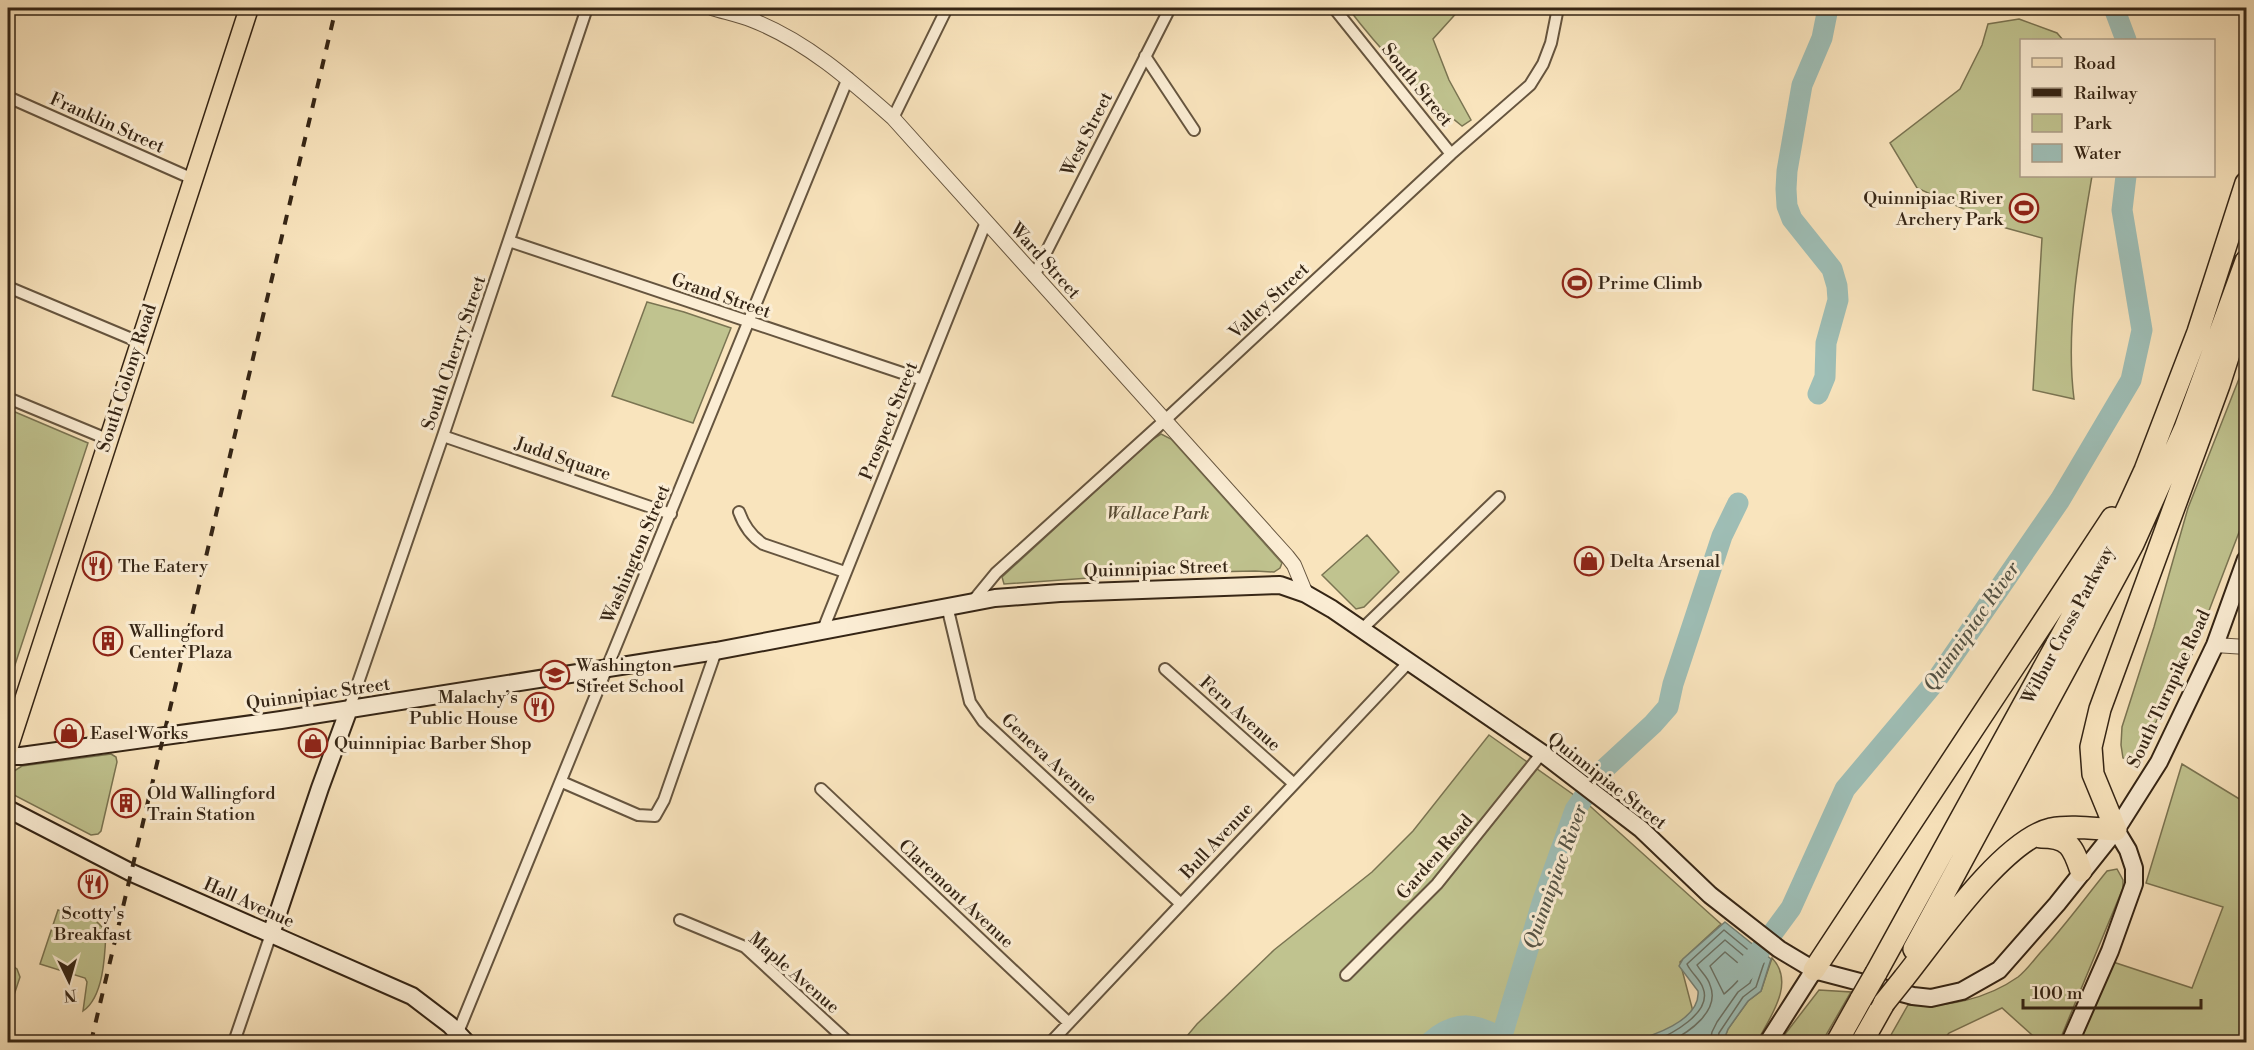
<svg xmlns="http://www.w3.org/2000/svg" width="2254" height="1050" font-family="'Libre Bodoni',serif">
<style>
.green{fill:#c0c38f;stroke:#7a7452;stroke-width:1.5}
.water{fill:#9ebeb6;stroke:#748176;stroke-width:1.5}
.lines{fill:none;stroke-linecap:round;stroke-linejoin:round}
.shore{stroke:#6a7266;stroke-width:1.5}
.river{stroke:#9ebeb6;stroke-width:21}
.minor-casing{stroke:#66553f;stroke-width:14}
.tertiary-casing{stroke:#66553f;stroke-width:16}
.secondary-casing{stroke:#352515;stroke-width:20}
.primary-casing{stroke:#352515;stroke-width:21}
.motorway-casing{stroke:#352515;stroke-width:24}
.minor{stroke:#fbedd4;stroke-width:10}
.tertiary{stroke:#fbedd4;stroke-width:14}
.secondary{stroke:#fbedd4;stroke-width:16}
.primary{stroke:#f9e4bd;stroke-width:18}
.motorway{stroke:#f9e4bd;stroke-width:21}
.rail{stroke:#352515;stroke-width:4;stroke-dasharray:10 10;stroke-linecap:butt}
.motorway-bridge-casing{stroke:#352515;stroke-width:24;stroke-linecap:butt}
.motorway-bridge{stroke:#f9e4bd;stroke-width:21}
.labels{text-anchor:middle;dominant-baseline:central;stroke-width:6;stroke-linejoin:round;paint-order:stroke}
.street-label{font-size:18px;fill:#352515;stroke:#fbedd4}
.poi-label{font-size:18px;fill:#352515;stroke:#fbedd4;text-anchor:start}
.park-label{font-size:18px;font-style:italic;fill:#584c34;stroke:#fbedd4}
.water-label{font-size:20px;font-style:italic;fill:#545345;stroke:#fbedd4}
</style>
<rect width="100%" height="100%" fill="#f9e4bd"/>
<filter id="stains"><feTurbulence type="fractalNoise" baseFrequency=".00333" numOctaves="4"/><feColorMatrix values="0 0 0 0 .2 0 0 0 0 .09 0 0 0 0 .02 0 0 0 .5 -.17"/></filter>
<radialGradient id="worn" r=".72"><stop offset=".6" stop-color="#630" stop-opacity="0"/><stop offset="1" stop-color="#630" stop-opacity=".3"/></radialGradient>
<path class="green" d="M1348 8H1461L1433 39 1449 80 1471 120 1462 126C1421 94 1379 49 1348 8Z
M2019 19 2057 33 2063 40H2022V176H2092C2080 246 2065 328 2074 399L2033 390 2042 238 2006 228 1917 188 1890 143 1960 89 1982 45 1988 24Z
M647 302 684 312 731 328 693 423 612 396Z
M2246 361V514L2192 655 2135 761 2123 758 2121 745 2122 727 2154 627 2188 508Z
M8 409 88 443 8 686Z
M1161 434 1171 439 1282 563 1280 568 1274 572 1255 571 1159 573 1004 584 1002 577 1150 441Z
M1367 535 1399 572 1364 607 1356 609 1322 575Z
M1489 735 1591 807 1721 924 1680 962 1701 1042H1182L1197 1024 1274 950 1372 872 1413 831Z
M111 754 116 757 117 762 101 831 98 834 91 835 12 794 10 788 14 771 22 766Z
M2182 764 2246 803V1042H2077L2113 962 2192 988 2223 907 2146 883Z
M2117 869 2123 880V888L2059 1042H2040L2002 1008 1949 1033 1941 1042H1887L1908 1005C1946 1008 1987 999 2018 977 2026 971 2033 961 2040 953 2064 927 2085 898 2107 871Z
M58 910 96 921 106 931C105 954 104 997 83 1011L87 982 85 978 40 964Z
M1772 958C1796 983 1770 1017 1757 1042L1743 1037 1740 1042H1723L1728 1029 1748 1001 1761 991Z
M8 963 17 969 20 977 8 1013Z
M1819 990 1851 992 1822 1042H1779Z"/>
<path class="water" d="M1725 922 1771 959 1761 991 1748 1001 1728 1029 1723 1042H1628C1650 1037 1701 1021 1698 991L1679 966 1683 959Z"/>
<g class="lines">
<path class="shore" d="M1725 952 1745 969C1742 979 1731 988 1724 994L1710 966Z
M1652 1042C1670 1035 1713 1013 1703 988 1700 979 1691 973 1687 964L1724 930 1764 963 1756 987 1743 997 1719 1033 1717 1042
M1669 1042C1688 1033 1721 1011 1710 985 1708 977 1701 972 1697 965L1725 940 1756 966 1750 983 1738 992 1717 1022 1712 1032 1710 1042"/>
<path class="river" d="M2114 8 2126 40
M1818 394 1825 377 1826 343 1838 300 1837 286 1832 269 1792 219 1787 206 1786 189 1787 171 1802 85 1822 38 1828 8
M1744 972 1791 908 1845 789 1935 682 2060 500 2131 380 2142 330 2122 210 2126 176
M1501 1039 1542 903 1575 810 1601 772 1653 724 1668 707 1673 684 1722 536 1738 503
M1430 1042C1456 1019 1478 1022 1506 1042"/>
<g class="minor-casing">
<path id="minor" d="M1334 8 1451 154
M753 20 757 8
M1145 56 1194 130
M8 97 193 179
M893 118 947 8
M509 241 923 380
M1034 276 1170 8
M8 287 139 342
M8 398 107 439
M443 436 671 514
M739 512C744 526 751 536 763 544L845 572
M973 601 996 573 1164 421 1451 154 1530 85 1543 64 1551 43 1558 8
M947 606 970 702 983 721 1181 904
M1361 630 1499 497
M822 632 986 222
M1165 669 1293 783
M349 709 443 436 587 8
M562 782 638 815 655 816 664 800 716 651
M821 789 1069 1023
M680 920 745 947 848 1042
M1346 975 1437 884 1542 753
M234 1042 271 934
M454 1042 848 78
M1051 1042 1409 662"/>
</g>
<g class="tertiary-casing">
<path id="tertiary" d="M712 8C725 12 739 15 752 20 806 41 850 80 893 118L1287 556 1294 565 1306 594
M2215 645 2246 647"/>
</g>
<g class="secondary-casing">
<path id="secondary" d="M8 756H21L281 720 716 651 995 598 1060 593 1280 585 1306 594 1332 609 1542 753 1641 829 1710 895 1779 949 1814 970 1913 996 1931 998 1962 991 1999 970 2057 904 2116 830 2159 762 2215 645 2246 559
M8 809 132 873 412 996 450 1025 466 1042
M271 934 320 788 349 709
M1768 1042 1814 970
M2070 1042 2110 951 2134 884V868L2128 850 2116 830"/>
</g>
<g class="primary-casing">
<path id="primary" d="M8 749 249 8"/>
</g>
<g class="motorway-casing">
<path id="motorway" d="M2041 837C2069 837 2073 847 2081 871
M1914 949 2133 544 2185 428 2246 261
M1814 970 2112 518
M1876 973 2107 553 2145 470 2198 332 2246 183
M1904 978C1936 938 2003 840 2051 829 2072 825 2096 829 2116 830L2093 774 2091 747 2100 709 2219 385 2243 310 2246 290
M1837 1042 1861 999
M1862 1042 1884 1003"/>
</g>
<use href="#minor" class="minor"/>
<use href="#tertiary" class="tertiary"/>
<use href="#secondary" class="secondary"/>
<use href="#primary" class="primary"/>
<use href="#motorway" class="motorway"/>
<path class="rail" d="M91 1042 336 8"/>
<g class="motorway-bridge-casing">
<path id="motorway-bridge" d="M1861 999 1876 973
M1884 1003 1904 978"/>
</g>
<use href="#motorway-bridge" class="motorway-bridge"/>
</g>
<defs>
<g id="stadium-ring" transform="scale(1.5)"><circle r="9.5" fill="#fbedd4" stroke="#8f2418" stroke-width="1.5"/><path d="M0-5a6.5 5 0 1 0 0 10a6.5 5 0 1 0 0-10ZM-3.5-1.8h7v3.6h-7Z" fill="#8f2418"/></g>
<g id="shop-ring" transform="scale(1.5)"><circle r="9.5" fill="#fbedd4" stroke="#8f2418" stroke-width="1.5"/><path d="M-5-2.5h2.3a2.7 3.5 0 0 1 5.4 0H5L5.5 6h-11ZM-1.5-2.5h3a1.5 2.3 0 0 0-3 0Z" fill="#8f2418"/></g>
<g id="restaurant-ring" transform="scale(1.5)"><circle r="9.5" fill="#fbedd4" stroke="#8f2418" stroke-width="1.5"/><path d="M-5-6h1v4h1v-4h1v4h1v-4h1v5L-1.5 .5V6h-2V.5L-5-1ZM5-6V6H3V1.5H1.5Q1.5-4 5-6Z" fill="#8f2418"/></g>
<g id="building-ring" transform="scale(1.5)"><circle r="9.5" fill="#fbedd4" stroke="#8f2418" stroke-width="1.5"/><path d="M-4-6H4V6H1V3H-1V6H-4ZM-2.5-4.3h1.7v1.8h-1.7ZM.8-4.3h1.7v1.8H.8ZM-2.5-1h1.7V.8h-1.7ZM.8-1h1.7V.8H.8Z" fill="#8f2418"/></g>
<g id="school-ring" transform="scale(1.5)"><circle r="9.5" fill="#fbedd4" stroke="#8f2418" stroke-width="1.5"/><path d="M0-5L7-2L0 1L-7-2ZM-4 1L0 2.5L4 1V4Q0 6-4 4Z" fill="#8f2418"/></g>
</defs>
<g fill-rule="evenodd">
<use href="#stadium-ring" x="2024" y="208"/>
<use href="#stadium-ring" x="1577" y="283"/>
<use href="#shop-ring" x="1589" y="561"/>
<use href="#restaurant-ring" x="97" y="566"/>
<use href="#building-ring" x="108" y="641"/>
<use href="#school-ring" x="555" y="675"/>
<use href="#restaurant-ring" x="539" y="707"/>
<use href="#shop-ring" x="69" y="733"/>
<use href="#shop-ring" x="313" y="743"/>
<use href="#building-ring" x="126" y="803"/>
<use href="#restaurant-ring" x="93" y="884"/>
</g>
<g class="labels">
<g class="street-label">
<text transform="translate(1417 85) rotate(51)">South Street</text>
<text transform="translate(107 123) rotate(24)">Franklin Street</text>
<text transform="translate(1087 134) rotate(-63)">West Street</text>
<text transform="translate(1045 261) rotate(48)">Ward Street</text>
<text transform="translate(721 296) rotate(19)">Grand Street</text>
<text transform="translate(1269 301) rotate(-43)">Valley Street</text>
<text transform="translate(454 353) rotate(-71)">South Cherry Street</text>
<text transform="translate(127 378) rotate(-72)">South Colony Road</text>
<text transform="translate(889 421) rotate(-68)">Prospect Street</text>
<text transform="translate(563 459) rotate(19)">Judd Square</text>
<text transform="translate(636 554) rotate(-67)">Washington Street</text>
<text transform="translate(1156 569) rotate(-2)">Quinnipiac Street</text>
<text transform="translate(2068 625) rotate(-62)">Wilbur Cross Parkway</text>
<text transform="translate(2169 689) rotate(-65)">South Turnpike Road</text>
<text transform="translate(318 694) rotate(-8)">Quinnipiac Street</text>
<text transform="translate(1240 714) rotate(42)">Fern Avenue</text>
<text transform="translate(1049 759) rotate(43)">Geneva Avenue</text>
<text transform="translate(1607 781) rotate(38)">Quinnipiac Street</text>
<text transform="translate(1217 841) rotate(-47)">Bull Avenue</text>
<text transform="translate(1435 857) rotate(-49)">Garden Road</text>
<text transform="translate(956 894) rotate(43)">Claremont Avenue</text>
<text transform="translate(249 903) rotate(24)">Hall Avenue</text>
<text transform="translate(794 973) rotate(41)">Maple Avenue</text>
</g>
<g class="poi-label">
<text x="2003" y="198" text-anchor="end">Quinnipiac River<tspan x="2003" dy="21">Archery Park</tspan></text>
<text x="1598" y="283">Prime Climb</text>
<text x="1610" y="561">Delta Arsenal</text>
<text x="118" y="566">The Eatery</text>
<text x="129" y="631">Wallingford<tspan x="129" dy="21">Center Plaza</tspan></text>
<text x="576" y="665">Washington<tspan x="576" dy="21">Street School</tspan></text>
<text x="518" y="697" text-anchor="end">Malachy’s<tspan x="518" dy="21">Public House</tspan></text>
<text x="90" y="733">Easel Works</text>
<text x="334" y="743">Quinnipiac Barber Shop</text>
<text x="147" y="793">Old Wallingford<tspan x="147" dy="21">Train Station</tspan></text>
<text x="93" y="913" text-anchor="middle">Scotty's<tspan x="93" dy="21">Breakfast</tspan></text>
</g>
<g class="park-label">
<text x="1158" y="513">Wallace Park</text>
</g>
<g class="water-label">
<text transform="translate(1972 627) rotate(-55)">Quinnipiac River</text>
<text transform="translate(1556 877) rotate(-70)">Quinnipiac River</text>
</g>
</g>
<rect width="2254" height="1050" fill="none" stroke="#f9e4bd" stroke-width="30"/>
<rect x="9" y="9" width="2236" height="1032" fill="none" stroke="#352515" stroke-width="3"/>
<rect x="15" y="15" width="2224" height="1020" fill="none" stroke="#352515" stroke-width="1.5"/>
<rect x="2020" y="39" width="195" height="138" fill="#fbedd4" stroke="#ac9d88" stroke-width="1.5"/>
<rect x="2032" y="58" width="30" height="9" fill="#f9e4bd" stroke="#ac9d88" stroke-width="1.5"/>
<text x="2074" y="69" font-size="18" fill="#352515">Road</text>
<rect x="2032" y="88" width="30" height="9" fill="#352515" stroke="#ac9d88" stroke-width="1.5"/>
<text x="2074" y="99" font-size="18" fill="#352515">Railway</text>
<rect x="2032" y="114" width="30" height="18" fill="#c0c38f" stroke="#ac9d88" stroke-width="1.5"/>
<text x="2074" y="129" font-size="18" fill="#352515">Park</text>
<rect x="2032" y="144" width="30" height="18" fill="#9ebeb6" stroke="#ac9d88" stroke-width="1.5"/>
<text x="2074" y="159" font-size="18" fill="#352515">Water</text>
<g transform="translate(69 981) rotate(175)" stroke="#fbedd4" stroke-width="4.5" paint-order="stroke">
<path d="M0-4.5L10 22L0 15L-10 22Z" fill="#352515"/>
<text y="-9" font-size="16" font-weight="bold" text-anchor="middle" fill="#352515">N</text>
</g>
<path d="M2023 999v9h178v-9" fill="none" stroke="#352515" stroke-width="3"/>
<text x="2032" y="999" font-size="18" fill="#352515" stroke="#fbedd4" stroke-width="4.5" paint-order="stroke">100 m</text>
<rect width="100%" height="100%" filter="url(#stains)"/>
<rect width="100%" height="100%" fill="url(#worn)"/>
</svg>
